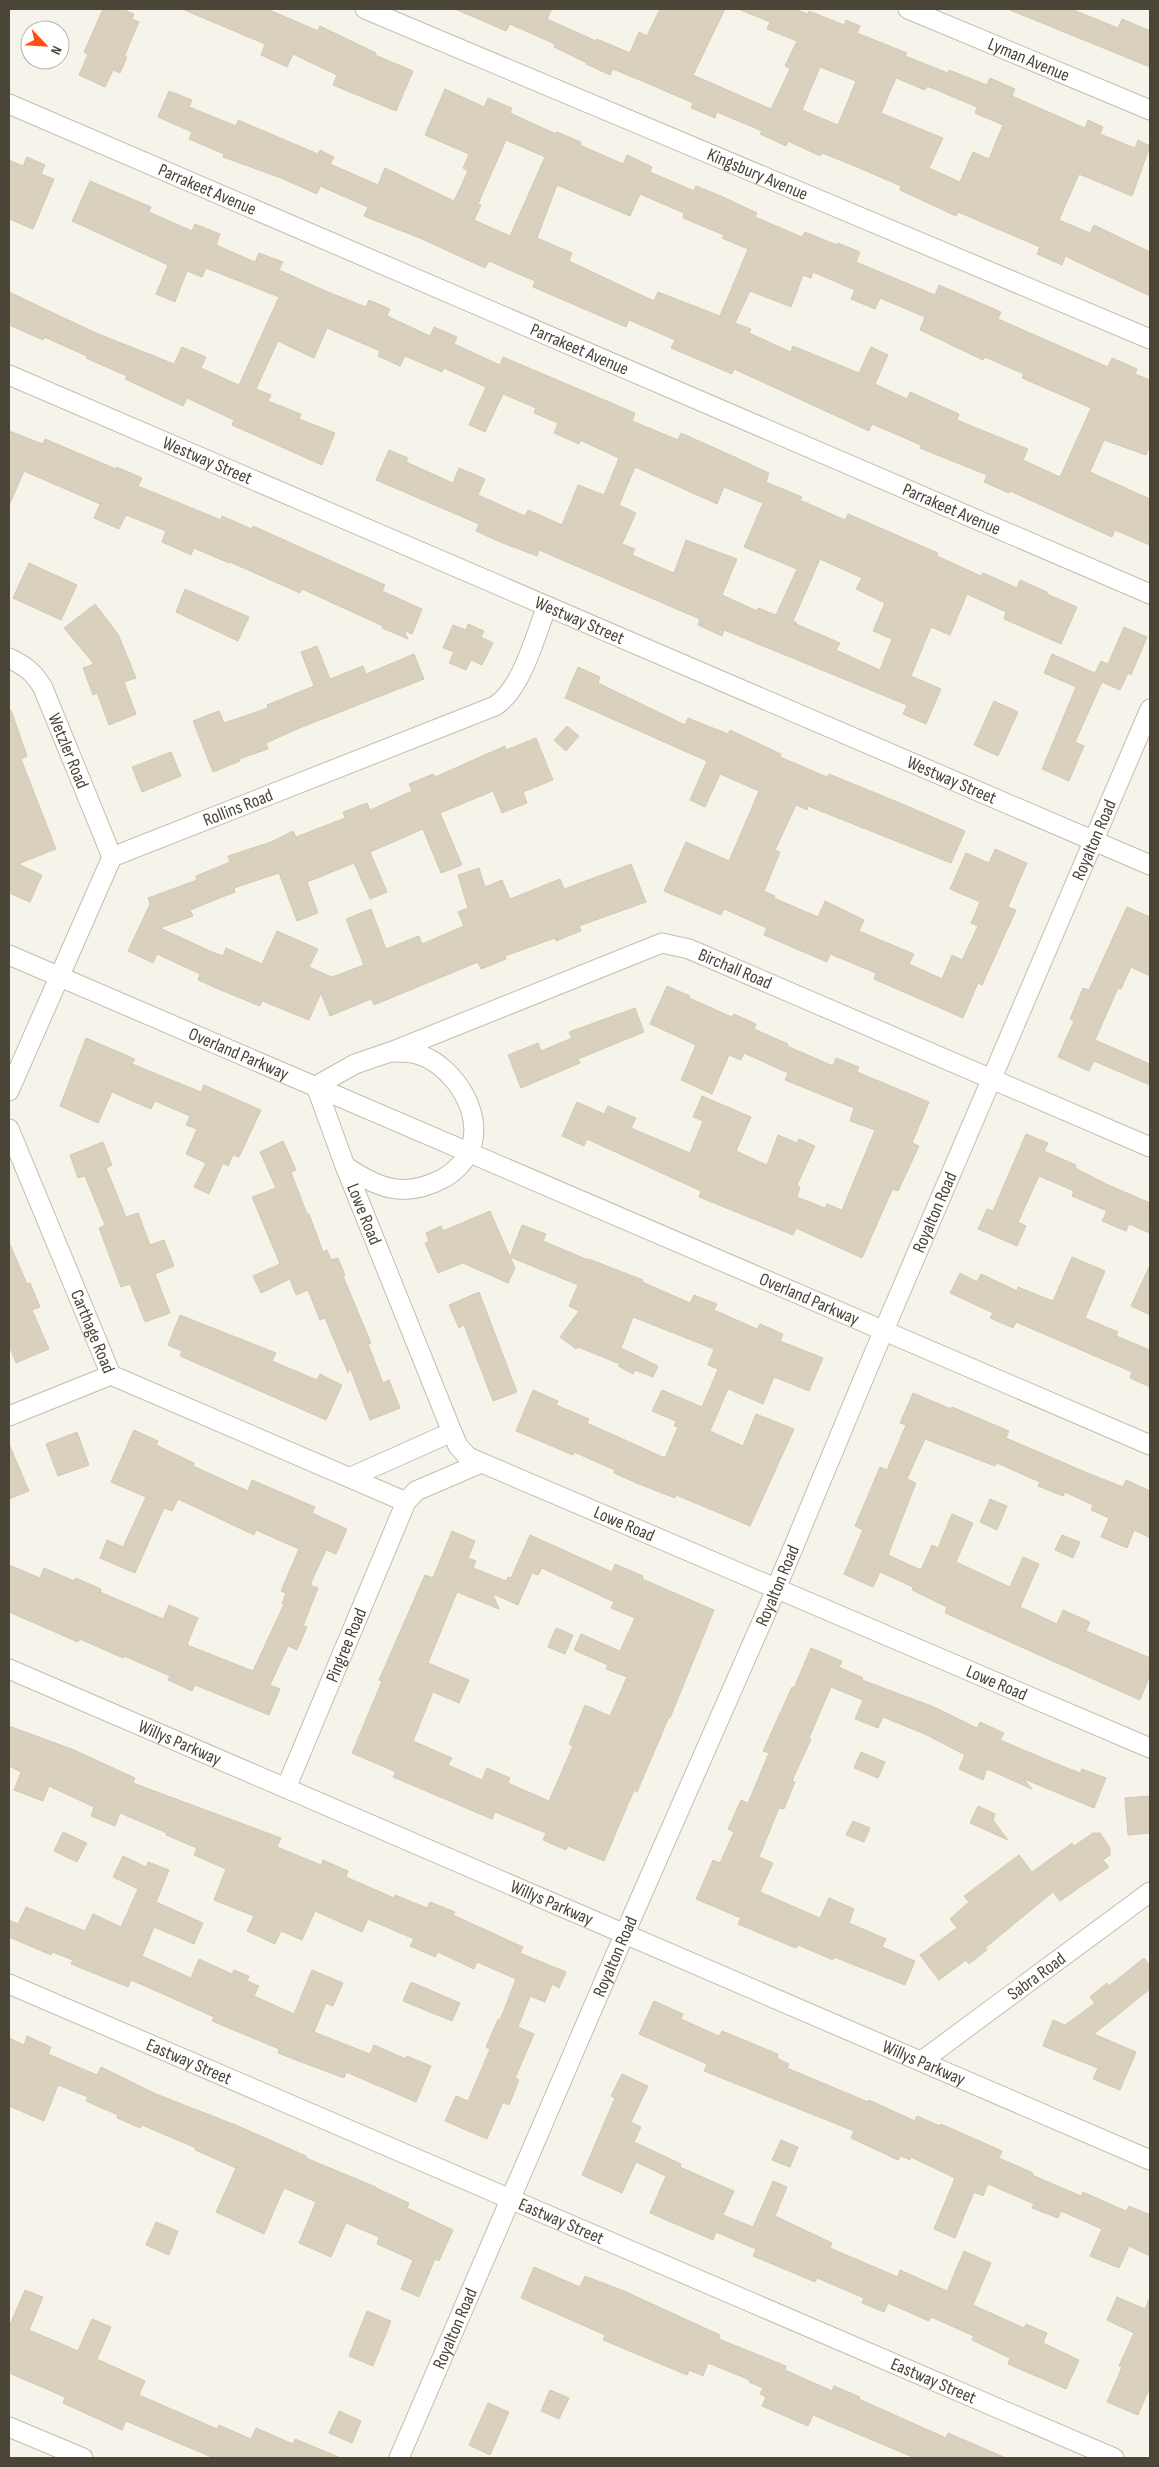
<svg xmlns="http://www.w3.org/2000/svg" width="1159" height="2467" font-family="'Sofia Sans Condensed',sans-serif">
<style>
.building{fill:#d9d1be;stroke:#d4cab1;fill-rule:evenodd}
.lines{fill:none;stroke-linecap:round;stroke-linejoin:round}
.street-casing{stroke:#c3bdab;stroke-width:21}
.street{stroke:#fff;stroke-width:19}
.labels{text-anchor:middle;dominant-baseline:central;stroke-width:4.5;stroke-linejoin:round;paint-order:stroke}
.street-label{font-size:18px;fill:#4b4537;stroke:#fff}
</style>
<rect width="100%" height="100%" fill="#f6f4ea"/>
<path class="building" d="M103 9H122L134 14 132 19 139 22 124 57H127L120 73 113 70 105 87 79 75 88 54 84 52Z
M182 9H267L318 31 320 26 376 53 375 55 413 71 396 111 333 85 337 75 293 54 287 67 261 55 265 44Z
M455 9H552L547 19 596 41 597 39 630 53 639 32 647 36 660 9H725L693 75 771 109 790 69 785 66 797 41 767 29 770 22 738 9H795L808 14 809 11 844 25 846 20 860 26 857 33 907 53 905 56 948 73 949 70 987 85 990 78 1015 89 1012 96 1044 110 1085 128 1088 120 1103 127 1100 134 1135 148 1138 140 1150 146 1132 196 1079 174 1059 220 1090 233 1094 225 1150 252V296L1065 256 1062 265 1037 254 1040 247 958 212 956 216 900 190 901 186 857 167 822 153 820 156 788 141 786 146 760 134 762 131 717 112 715 118 691 108 693 103 647 83 613 69 610 75 586 64 587 63 554 47 555 44 510 24 506 31ZM820 67 856 81 838 125 802 110ZM896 78 925 90 927 86 977 107 975 113 1003 125 989 159 973 152 960 182 929 168 943 138 881 113Z
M1071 9 1118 28 1122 19 1150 31V67L1010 10Z
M445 89 484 107 488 98 512 108 510 113 556 134 557 132 581 142 580 145 623 164 627 155 652 167 650 172 694 191 696 186 721 196 757 213 755 217 802 237 805 232 837 245 838 243 860 252 856 262 935 295 939 285 1001 312 998 319 1108 367 1112 358 1137 369 1135 374 1150 380V445L1146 455 1104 440 1090 472 1150 499V545L1115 530 1112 537 1010 491 1009 493 984 482 987 475 920 448 921 445 872 424 869 431 734 369 732 374 671 348 675 340 629 320 626 327 533 287 535 281 489 261 485 268 422 239 364 216 368 207 320 186 317 194 281 178 223 157 224 154 189 139 192 132 158 117 169 91 192 100 189 107 236 126 238 120 318 154 320 150 334 157 330 164 378 185 385 168 454 201 468 171 463 168 469 154 425 135ZM506 140 545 157 510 236 474 220 481 205 478 204ZM557 185 630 216 640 194 684 213 683 218 724 235 722 238 748 249 720 316 658 292 654 301 569 261 572 253 537 238ZM813 272 855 290 851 299 875 309 880 298 925 317 920 330 983 360 985 357 1024 374 1022 378 1091 408 1060 477 1023 460 1028 449 957 420 959 414 910 392 907 399 875 384 888 355 871 347 859 373 793 346 791 352 749 333 751 329 735 323 750 291 791 307 803 275 811 278Z
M27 157 45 165 41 174 54 179 33 229 9 219V160L23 166Z
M90 181 151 207 149 212 192 231 195 224 220 234 216 245 255 262 259 253 283 262 279 270 328 292 366 307 369 300 390 309 387 316 430 336 434 327 457 337 454 344 500 365 503 357 635 413 632 421 678 440 681 433 737 458 769 473 766 482 802 497 800 500 845 520 848 514 938 553 937 556 981 576 983 573 1017 588 1020 580 1047 592V594L1077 607 1061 644 1004 619 1006 612 967 594 950 635 931 627 911 676 941 689 926 724 903 714 907 705 724 630 722 636 698 625 700 619 539 550 537 556 500 542 476 531 479 524 376 480 389 450 408 458 406 462 453 483 459 468 485 479 478 495 525 516 528 510 562 525 578 485 604 495 619 458 580 440 579 444 554 433 558 423 534 413 536 408 503 394 485 432 469 425 486 387 444 368 442 372 405 356 400 366 378 356 380 351 327 328 314 358 278 341 256 389 271 395 268 401 301 414 299 419 335 433 322 465 232 425 234 420 187 398 183 406 125 379 127 376 86 358 87 356 44 337 43 340 9 325V292L96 333 174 364 182 347 206 357 201 368 239 385 279 297 206 268 202 277 187 271 175 302 156 294 168 265 72 221ZM635 467 717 504 724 487 763 503 744 547 797 569 776 615 758 608 757 611 722 595 737 559 686 540 674 573 632 555 635 549 622 544 636 513 619 505ZM820 559 862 578 856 589 885 603 873 631 892 639 880 670 836 650 840 643 796 624 797 623 793 621Z
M9 431 43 444 45 439 116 469 117 467 142 478 138 486 221 520 222 516 252 529 253 526 385 585 382 591 422 609 412 634 404 630 408 639 382 628 383 626 302 589 300 593 230 562 229 563 194 548 191 555 162 542 166 531 126 515 119 529 94 518 100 504 24 471 9 506Z
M29 563 77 585 61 620 13 598Z
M185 589 249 617 238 641 176 612Z
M95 604 118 634 136 678 124 682 136 714 109 725 97 693 93 695 83 668 94 664 64 628Z
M468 624 484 631 481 637 493 643 482 665 471 660 466 670 449 663 454 652 443 648 453 625 466 630Z
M1124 627 1147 637 1131 675 1128 673 1120 690 1102 682 1075 742 1084 746 1069 781 1042 769 1076 687 1044 673 1052 654 1095 673 1101 661 1108 664Z
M317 646 330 679 363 666 366 674 414 654 424 679 302 727 266 743 268 749 239 759 240 761 213 772 193 721 219 711 224 723 268 708 267 705 314 686 301 652Z
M578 667 600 677 598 683 685 725 688 718 728 734 730 730 781 754 780 757 827 777 829 774 900 803 965 831 951 863 808 806 807 810 796 805 775 850 780 852 764 891 775 896 774 898 818 917 825 901 864 920 859 931 914 954 909 964 942 979 952 955 962 960 978 926 971 923 980 902 950 889 966 853 989 863 995 849 1027 863 1008 907 1016 910 982 985 978 983 963 1018 874 979 876 973 830 954 827 962 764 935 767 928 724 909 721 915 664 891 686 842 729 861 759 791 720 774 705 807 690 800 707 761 565 698Z
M994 701 1018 712 998 756 974 745Z
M11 710 27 756 21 759 56 849 18 864 42 875 30 902 9 893V711Z
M567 726 579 736 566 751 554 740Z
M536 738 553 780 523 792 527 803 502 813 493 791 440 813 462 865 441 873 423 829 370 852 387 892 370 899 354 863 307 882 318 913 297 921 279 873 234 888 235 892 190 910 193 916 160 928 210 951 223 956 226 948 262 964 277 931 318 949 309 967 332 977 364 965 346 919 371 909 386 949 419 936 422 944 464 926 458 912 468 908 458 875 479 868 485 887 502 880 510 899 560 879 564 889 631 864 646 902 579 926 581 931 556 941 555 938 505 956 506 959 481 969 478 962 374 1005 371 999 330 1016 321 993 309 1020 262 1001 260 1006 223 991 198 980 200 974 157 954 153 963 128 951 150 904 148 898 197 880 196 876 230 862 228 856 271 842 293 831 296 837 345 818 343 812 367 803 370 810 412 791 409 784 433 774 435 777 505 746 506 750Z
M171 752 181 776 142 792 132 767Z
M1127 907 1150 917V976L1131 967 1121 989 1118 988 1095 1040 1150 1064V1085L1094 1061 1089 1071 1058 1057 1074 1021 1070 1019 1083 988 1089 990Z
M667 986 690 996 689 998 732 1017 734 1014 756 1024 754 1029 788 1044 787 1046 833 1066 836 1058 859 1067 857 1072 929 1102 912 1143 919 1146 898 1191 893 1189 888 1199 862 1258 796 1228 793 1235 699 1197 701 1191 587 1139 584 1146 562 1136 577 1102 604 1114 608 1106 636 1118 631 1128 690 1153 703 1121 693 1117 702 1096 751 1117 736 1151 767 1165 778 1135 797 1143 799 1139 815 1146 797 1185 800 1187 797 1197 825 1208 827 1204 842 1210 875 1130 850 1121 854 1108 785 1080 788 1073 744 1053 741 1060 729 1055 712 1094 681 1080 696 1045 650 1024Z
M635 1008 644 1032 578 1059 580 1063 521 1088 508 1055 538 1043 541 1051 572 1038 569 1032Z
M86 1038 135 1059 132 1064 201 1092 204 1085 261 1110 239 1157 233 1155 228 1166 223 1163 209 1194 194 1187 206 1163 186 1154 197 1129 186 1125 190 1116 155 1101 151 1109 112 1092 98 1123 60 1106Z
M1026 1134 1048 1143 1044 1151 1076 1165 1075 1168 1106 1184 1150 1203V1233L1129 1224 1126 1231 1102 1221 1107 1211 1072 1196 1074 1191 1039 1176 1018 1222 1026 1226 1017 1246 978 1229 987 1209 993 1211Z
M283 1141 296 1170 291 1172 307 1214H309L323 1252 327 1250 331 1260 338 1258 345 1275 343 1276 371 1343 368 1344 383 1383 389 1380 400 1408 370 1420 350 1368 348 1373 325 1318 320 1320 308 1290 296 1295 290 1279 261 1293 253 1276 280 1264 252 1197 276 1188 260 1152Z
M103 1142 112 1165 106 1168 126 1217 138 1213 150 1245 164 1240 174 1266 155 1274 170 1313 145 1322 130 1284 121 1287 99 1228 105 1225 85 1176 78 1178 70 1155Z
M490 1211 510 1257 522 1225 546 1234 543 1241 588 1260 589 1259 643 1280 642 1282 690 1303 694 1295 717 1304 714 1310 757 1329 760 1324 783 1334 780 1341 823 1358 809 1391 774 1377 763 1404 728 1389 710 1431 743 1446 756 1414 794 1429 750 1526 676 1495 675 1498 639 1484 614 1473 615 1470 574 1452 573 1455 516 1431 533 1390 558 1401 556 1405 589 1419 587 1423 665 1458 678 1427 674 1426 676 1421 652 1411 662 1390 702 1407 718 1369 708 1365 714 1349 633 1317 621 1348 658 1366 653 1377 635 1370 633 1374 618 1366 620 1364 578 1347 576 1349 560 1337 579 1311 569 1306 578 1285 510 1257 515 1268 508 1283 463 1263 438 1273 425 1243 429 1241 426 1233 441 1226 443 1231Z
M9 1242 27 1284 30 1283 40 1307 32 1310 49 1349 16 1363 9 1345Z
M1072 1257 1105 1271 1085 1318 1118 1332 1116 1336 1150 1350V1387L1130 1378 1132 1372 1016 1322 1013 1328 990 1318 993 1313 950 1293 960 1273 977 1282 981 1274 1017 1291 1018 1287 1053 1301Z
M1150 1265V1315L1131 1306Z
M479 1292 517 1392 493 1401 464 1325 459 1328 449 1305Z
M180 1315 276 1353 272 1361 317 1380 320 1374 342 1385 326 1420 180 1356 182 1351 168 1345Z
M913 1393 951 1409 952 1407 1009 1431 1006 1438 1090 1474 1123 1487 1126 1480 1150 1491V1538L1134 1530 1127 1548 1101 1537 1109 1518 1091 1510 1093 1505 1065 1492 1063 1496 1038 1486 1040 1482 997 1463 995 1466 925 1439 907 1479 916 1483 888 1555 921 1570 932 1545 938 1548 952 1514 973 1523 956 1562 1010 1587 1023 1557 1039 1564 1020 1607 1057 1624 1063 1610 1090 1622 1086 1631 1150 1658V1675L1140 1700 945 1613 947 1607 912 1590 913 1587 880 1572 873 1587 844 1574 863 1530 855 1526 880 1467 887 1470 906 1425 900 1423Z
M134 1430 158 1441 156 1445 194 1463 193 1466 248 1491 252 1480 315 1507 312 1513 347 1529 336 1554 326 1550 310 1585 318 1588 303 1626 307 1627 297 1650 288 1646 270 1685 280 1689 269 1715 195 1685 192 1691 168 1680 170 1676 124 1656 123 1658 80 1639 78 1642 9 1612V1565L40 1578 44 1568 74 1581 76 1578 101 1589 100 1592 163 1619 169 1605 198 1618 187 1645 253 1671 284 1604 282 1603 286 1593 281 1591 299 1549 256 1530 254 1535 178 1499 172 1511 164 1508 135 1573 100 1558 107 1540 123 1547 146 1497 111 1482Z
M77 1432 89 1465 58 1476 46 1444Z
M9 1444 29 1491 9 1499Z
M990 1499 1007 1506 997 1530 980 1522Z
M452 1531 475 1541 468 1558 476 1561 473 1568 506 1581 508 1577 511 1578 530 1535 612 1572 615 1564 643 1576 642 1579 714 1610 670 1718 669 1717 637 1792 634 1790 604 1861 568 1846 566 1850 543 1840 546 1833 495 1812 492 1819 393 1777 396 1772 352 1753 382 1681 379 1680 425 1575 433 1578ZM542 1568 614 1602 611 1608 635 1618 620 1651 581 1634 574 1650 608 1665 606 1669 627 1677 610 1716 585 1705 569 1744 573 1746 549 1801 508 1783 510 1778 487 1768 482 1780 448 1765 452 1758 413 1741 433 1692 459 1703 469 1680 428 1663 457 1592 499 1609 493 1594 518 1605 532 1573 538 1575Z
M1062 1535 1080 1542 1073 1558 1055 1550Z
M556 1628 573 1635 565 1654 548 1647Z
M811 1648 842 1661 839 1667 863 1678 862 1680 934 1707 977 1728 980 1722 1004 1733 1000 1740 1045 1759 1080 1773 1082 1769 1106 1778 1094 1808 1024 1779 1032 1789 987 1769 983 1780 959 1769 965 1755 927 1735 883 1717 878 1728 855 1719 863 1700 831 1687 809 1738 811 1739 792 1781 795 1782 784 1809 779 1808 759 1857 773 1863 760 1892 820 1918 829 1898 854 1909 849 1923 886 1939 882 1947 915 1961 905 1985 834 1957 833 1960 798 1945 796 1948 764 1935 738 1924 741 1918 696 1899 713 1860 720 1863 734 1832 728 1829 741 1800 748 1803 769 1753 763 1751 792 1687 794 1688Z
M9 1726 74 1750 135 1778 133 1783 281 1838 277 1847 321 1865 323 1860 348 1871 346 1877 394 1898 395 1895 427 1908 430 1902 455 1912 453 1915 523 1947 520 1953 566 1972 559 1988 552 1984 545 2002 530 1996 518 2027 534 2034 515 2078 519 2080 509 2105 503 2102 487 2139 445 2121 456 2096 468 2101 490 2049 486 2047 498 2019 500 2020 516 1979 477 1962 474 1969 438 1952 435 1957 410 1946 414 1939 368 1919 362 1932 315 1911 302 1940 281 1931 275 1944 247 1931 254 1916 214 1900 226 1869 194 1855 197 1848 166 1835 167 1833 120 1813 115 1826 91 1816 94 1807 49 1786 43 1801 14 1790 21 1772 9 1766Z
M861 1752 885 1762 878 1778 854 1768Z
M1150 1796V1833L1128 1835 1125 1798Z
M978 1806 995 1814 993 1820 1008 1840 970 1823Z
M853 1821 870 1828 864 1842 846 1835Z
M63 1832 87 1843 77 1862 54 1851Z
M1093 1833H1100L1110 1848V1855L1103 1860 1109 1867 1060 1901 1053 1892 985 1948 987 1950 969 1964 966 1960 939 1980 920 1955 957 1928 950 1919 969 1902 964 1896 1019 1855 1032 1872 1072 1843 1074 1846Z
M123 1856 146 1867 148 1862 169 1870 156 1902 203 1923 194 1944 154 1927 142 1956 191 1978 199 1959 232 1974 234 1970 249 1976 247 1981 259 1986 254 1996 294 2014 312 1970 343 1983 333 2006 326 2003 314 2032 370 2054 374 2045 406 2059 407 2056 431 2066 416 2102 346 2072 344 2078 301 2062 278 2053 279 2049 212 2021 214 2017 181 2002 131 1980 128 1987 71 1964 73 1960 52 1952 51 1955 9 1937V1920L18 1924 26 1907 85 1931 93 1914 121 1927 138 1889 113 1877Z
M1144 1958 1150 1966V1989L1094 2034 1136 2052 1120 2090 1093 2079 1098 2068 1043 2046 1053 2020 1065 2025 1095 2003 1090 1997 1107 1983 1109 1986Z
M411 1982 460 2003 452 2021 403 2001Z
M654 2001 683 2014 681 2019 719 2036 722 2031 778 2054 777 2058 789 2064 787 2068 868 2102 869 2100 915 2121 917 2116 940 2126 941 2124 1002 2151 999 2158 1033 2173 1032 2175 1081 2196 1083 2192 1126 2211 1129 2206 1150 2215V2256L1129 2246 1119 2268 1090 2256 1102 2229 1061 2211 1058 2218 1032 2208 1034 2204 988 2184 983 2196 974 2192 955 2238 934 2229 955 2178 911 2157 910 2160 901 2156 898 2160 851 2138 854 2131 704 2071 707 2064 639 2034Z
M27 2036 51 2047 48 2054 97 2075 101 2067 156 2094 238 2126 306 2156V2158L376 2187V2188L409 2203 407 2208 453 2230 439 2261 435 2259 419 2297 401 2289 413 2260 377 2244 379 2237 346 2223 331 2257 299 2243 316 2202 284 2188 264 2234 216 2212 236 2168 195 2150 196 2148 142 2125 140 2128 117 2118 118 2115 86 2101 88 2097 58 2085 44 2121 9 2106V2038L24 2045Z
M622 2074 648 2086 631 2122 641 2127 634 2142 681 2164 680 2167 734 2191 723 2215 753 2227 773 2181 787 2187 775 2216 832 2243 830 2248 898 2277 900 2270 947 2291 964 2251 991 2263 973 2305 1024 2328 1026 2324 1047 2333 1043 2343 1079 2360 1066 2389 1008 2364 1010 2358 972 2340 974 2336 931 2317 929 2321 888 2303 884 2312 862 2303 864 2298 817 2278 815 2282 753 2256 756 2249 716 2232 713 2240 650 2213 666 2176 636 2162 622 2193 582 2175 615 2098 611 2096Z
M781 2140 798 2147 790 2167 772 2160Z
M156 2222 178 2231 169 2255 146 2245Z
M534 2267 580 2287 585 2276 624 2291 720 2335 719 2339 786 2366 785 2370 832 2391 834 2386 860 2397 859 2399 946 2438 948 2433 1006 2458H915L813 2415 808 2426 762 2406 766 2397 760 2394 763 2388 749 2382 750 2380 708 2363 703 2376 689 2370 687 2375 603 2340 605 2335 521 2298Z
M25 2290 43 2297 29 2330 78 2351 92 2319 111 2327 97 2359 145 2381 139 2395 217 2429 219 2425 251 2439 256 2428 293 2444 295 2439 341 2458H214L126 2421 122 2430 63 2403 65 2397 9 2373V2327Z
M1117 2297 1145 2309 1150 2297V2387L1138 2415 1107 2402 1122 2367 1119 2366 1134 2333 1107 2320Z
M367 2311 391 2321 373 2366 349 2356Z
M550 2390 569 2398 559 2419 541 2411Z
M488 2403 509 2412 490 2455 469 2445Z
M339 2411 361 2421 352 2443 329 2433Z"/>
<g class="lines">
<g class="street-casing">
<g id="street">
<path id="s1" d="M365 9 1150 339"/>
<path id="s2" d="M908 9 1150 110"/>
<path id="s3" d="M9 104 1150 594"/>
<path id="s4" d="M9 375 1150 865"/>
<path id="s5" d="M9 658C25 666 34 672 43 688L112 857"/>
<path id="s6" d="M9 955 1150 1445"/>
<path id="s7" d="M9 1091 112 857 495 706C522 689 535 636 547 606"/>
<path id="s8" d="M9 1129 111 1375 406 1502"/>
<path id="s9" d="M1150 1147 689 949 662 943 393 1051 355 1064 316 1086 345 1166 452 1432 458 1446 468 1457 1150 1748"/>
<path d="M345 1166C379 1189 405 1199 444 1178 458 1170 467 1159 472 1144 482 1108 450 1063 417 1054 410 1052 401 1052 394 1052"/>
<path d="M9 1416 111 1375"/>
<path d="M351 1477 452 1432"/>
<path id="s10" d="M9 1669 1150 2160"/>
<path id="s11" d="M286 1788 406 1502 416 1491 481 1463"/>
<path id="s12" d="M9 1984 1114 2458"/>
<path id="s13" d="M923 2060 1150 1892"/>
<path d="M9 2427 83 2458"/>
<path id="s14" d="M399 2458 625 1933 768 1608 875 1351 1150 709"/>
</g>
</g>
<use href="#street" class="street"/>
</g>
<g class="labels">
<g class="street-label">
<text stroke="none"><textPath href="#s2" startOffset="131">Lyman Avenue</textPath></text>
<text stroke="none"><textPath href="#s1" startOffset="426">Kingsbury Avenue</textPath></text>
<text stroke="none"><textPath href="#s3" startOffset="216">Parrakeet Avenue</textPath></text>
<text stroke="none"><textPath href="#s3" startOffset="621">Parrakeet Avenue</textPath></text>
<text stroke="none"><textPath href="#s4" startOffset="216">Westway Street</textPath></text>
<text stroke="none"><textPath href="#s3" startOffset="1026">Parrakeet Avenue</textPath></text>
<text stroke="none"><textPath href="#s4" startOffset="621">Westway Street</textPath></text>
<text stroke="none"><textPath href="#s5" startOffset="114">Wetzler Road</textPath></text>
<text stroke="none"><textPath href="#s4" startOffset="1026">Westway Street</textPath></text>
<text stroke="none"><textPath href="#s7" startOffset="391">Rollins Road</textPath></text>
<text stroke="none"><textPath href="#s14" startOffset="1761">Royalton Road</textPath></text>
<text transform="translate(735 969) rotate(23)">Birchall Road</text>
<text stroke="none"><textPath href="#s6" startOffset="250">Overland Parkway</textPath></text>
<text stroke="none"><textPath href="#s14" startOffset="1356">Royalton Road</textPath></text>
<text stroke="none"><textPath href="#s9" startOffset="1041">Lowe Road</textPath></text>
<text stroke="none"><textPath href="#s6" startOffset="871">Overland Parkway</textPath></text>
<text stroke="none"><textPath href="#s8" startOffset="219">Carthage Road</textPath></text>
<text stroke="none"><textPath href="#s9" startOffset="1476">Lowe Road</textPath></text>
<text stroke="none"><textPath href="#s14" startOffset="951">Royalton Road</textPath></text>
<text stroke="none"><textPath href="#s11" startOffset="155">Pingree Road</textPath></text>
<text stroke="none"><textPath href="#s9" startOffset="1881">Lowe Road</textPath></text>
<text stroke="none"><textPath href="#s10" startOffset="186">Willys Parkway</textPath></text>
<text stroke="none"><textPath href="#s10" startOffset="591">Willys Parkway</textPath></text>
<text stroke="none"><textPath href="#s14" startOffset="546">Royalton Road</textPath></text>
<text stroke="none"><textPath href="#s13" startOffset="141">Sabra Road</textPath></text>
<text stroke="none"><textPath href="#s12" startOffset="196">Eastway Street</textPath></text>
<text stroke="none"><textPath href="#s10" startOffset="996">Willys Parkway</textPath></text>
<text stroke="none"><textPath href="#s12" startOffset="601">Eastway Street</textPath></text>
<text stroke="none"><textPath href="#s14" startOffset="141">Royalton Road</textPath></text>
<text stroke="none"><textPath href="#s12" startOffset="1006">Eastway Street</textPath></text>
</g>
</g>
<rect width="1159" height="2467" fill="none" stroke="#4b4537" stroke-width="20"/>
<g transform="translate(45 45) rotate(115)"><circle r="24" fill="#ffffff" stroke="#b7b5af"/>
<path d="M0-4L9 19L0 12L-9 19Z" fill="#ff5018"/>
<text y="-8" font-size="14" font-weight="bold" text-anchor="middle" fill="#4b4537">N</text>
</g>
</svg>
